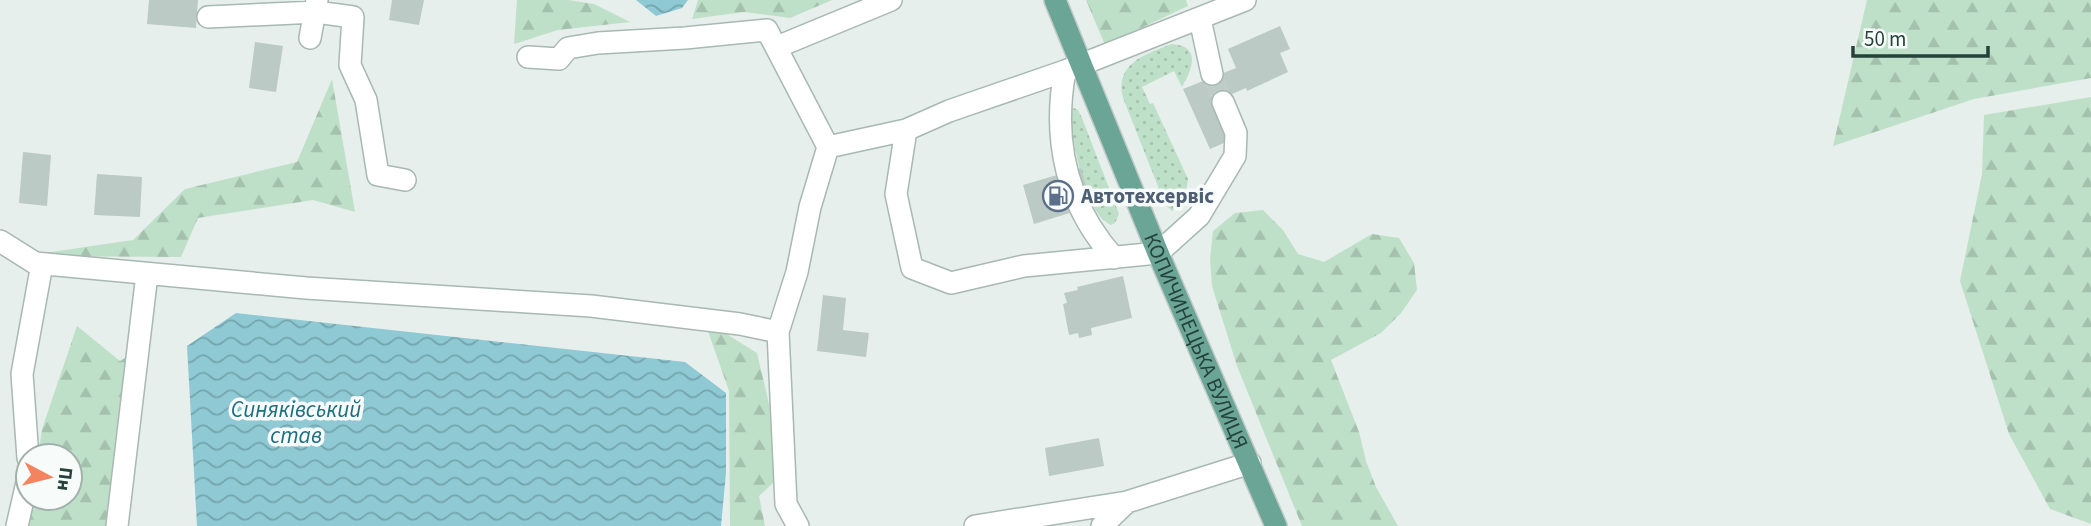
<svg xmlns="http://www.w3.org/2000/svg" width="2091" height="526" font-family="'Source Sans 3',sans-serif">
<style>
.green{fill:url(#green-dots)}
.forest{fill:url(#forest-firs)}
.water{fill:url(#water-waves)}
.building{fill:#bbcac4}
.lines{fill:none;stroke-linecap:round;stroke-linejoin:round}
.minor-tunnel{stroke:#bfccc8;stroke-width:21;stroke-dasharray:21 10;stroke-linecap:butt}
.minor-casing{stroke:#a8b8b2;stroke-width:24}
.major-casing{stroke:#c2cac8;stroke-width:24}
.minor{stroke:#fff;stroke-width:21}
.major{stroke:#6aa596;stroke-width:21}
.labels{text-anchor:middle;dominant-baseline:central;stroke-width:7;stroke-linejoin:round;paint-order:stroke}
.service-label{font-size:21px;font-weight:bold;fill:#4e5e75;stroke:#f7fbf9;text-anchor:start}
.street-label{font-size:21px;fill:#24423a;stroke:#f7fbf9}
.water-label{font-size:23px;font-style:italic;fill:#1c6f80;stroke:#f7fbf9}
</style>
<defs>
<pattern id="green-dots" width="8" height="8" patternUnits="userSpaceOnUse" patternTransform="scale(1.75)"><rect width="8" height="8" fill="#bfe0c8"/><path d="M2 2h.1M6 6h.1" fill="none" stroke="#a4c1ad" stroke-width="1.8" stroke-linecap="round"/></pattern>
<pattern id="forest-firs" width="22" height="20" patternUnits="userSpaceOnUse" patternTransform="scale(1.75)"><rect width="22" height="20" fill="#bfe0c8"/><path d="M5 1l3.5 6h-7zM16 11l3.5 6h-7z" fill="#a4c1ad"/></pattern>
<pattern id="water-waves" width="16" height="10" patternUnits="userSpaceOnUse" patternTransform="scale(1.75)"><rect width="16" height="10" fill="#8ec9d4"/><path d="M0 5q4-4 8 0t8 0" fill="none" stroke="#74a5ad"/></pattern>
</defs>
<rect width="100%" height="100%" fill="#e6efeb"/>
<path class="green" d="M1172 44C1202 46 1192 70 1182 87L1174 71 1142 87 1150 104 1153 103 1188 179C1187 191 1182 205 1172 211L1165 204 1123 98C1114 63 1146 54 1172 44Z
M1074 108 1078 110 1082 118 1119 214 1115 223 1111 225C1083 211 1075 145 1069 116L1070 111Z"/>
<path class="forest" d="M517 0H568L594 4 630 22 558 30 514 44Z
M698 0H832L790 18 744 12 692 19Z
M1086 0H1186L1188 6 1105 45Z
M1867 0H2091V78L1974 99 1833 146Z
M332 79 355 212 313 200 198 218 181 257 24 256 133 240 185 189 297 162Z
M2091 97V524L2050 509 2009 434 1960 281 1982 174 1984 115Z
M1263 210 1283 230 1298 254 1324 262 1372 234 1399 238 1414 263 1417 290 1401 313 1381 333 1331 360 1359 432 1366 461 1376 487 1398 526H1302L1237 366 1212 286 1210 259 1213 231 1235 213Z
M704 320 757 353 785 472 759 496 765 526H730L729 391Z
M77 326 120 361 138 350 117 526H28L32 498H70V456H38L42 429Z"/>
<path class="water" d="M636 0H688L682 8 656 16Z
M236 313 685 362 726 393V473L721 526H197L187 346Z"/>
<path class="building" d="M149 0H198L196 28 147 24Z
M392 0H424L419 25 389 20Z
M1280 26 1290 49 1280 53 1288 72 1247 91 1246 88 1216 101 1233 139 1210 149 1183 89 1236 68 1228 49Z
M255 42 283 46 276 92 249 88Z
M23 152 51 155 47 206 19 203Z
M1081 168 1092 206 1034 224 1023 185Z
M97 174 142 177 140 217 94 215Z
M1123 276 1132 318 1091 328 1092 335 1079 338 1078 333 1069 335 1063 304 1067 303 1064 293 1078 290 1077 287Z
M823 295 846 298 843 330 869 333 866 357 817 351Z
M1099 438 1104 466 1049 476 1045 448Z"/>
<g class="lines">
<path class="minor-tunnel" d="M1212 74 1223 102"/>
<g class="minor-casing">
<path id="minor" d="M208 17 316 12 353 17 350 65 366 100 378 175 405 180
M1200 19 1212 74
M310 38 317 0
M777 47 891 0
M528 57 559 59 568 48 598 43 685 38 767 30 828 147
M1065 71C1052 141 1067 205 1114 258
M906 130 896 194 912 268 951 283 1024 266 1158 253 1199 216 1235 156 1236 133 1223 102
M0 241 35 263 306 288 591 306 740 324 778 332 786 504 798 526
M778 332 797 272 810 207 828 147 906 130 949 111 1065 71 1245 0
M28 458 22 374 42 264
M17 526 28 478
M117 526 147 274
M975 526 1127 502 1250 463
M1102 526 1127 502"/>
</g>
<g class="major-casing">
<g id="major">
<path id="s1" d="M1055 0 1158 253 1276 526"/>
</g>
</g>
<use href="#minor" class="minor"/>
<use href="#major" class="major"/>
</g>
<defs>
<g id="fuel-ring" transform="scale(1.575)"><circle r="9.5" fill="#f7fbf9" stroke="#5c6f8a" stroke-width="1.5"/><path d="M-5.5-6h7V0h2V4h1.3V-2.5L3-4.5l.8-.8L6-3V5H2.5V1h-1V6h-7ZM-4.2-4.7v3.2H.2V-4.7Z" fill="#5c6f8a"/></g>
</defs>
<g fill-rule="evenodd">
<use href="#fuel-ring" x="1058" y="196"/>
</g>
<g class="labels">
<g class="service-label">
<text x="1081" y="196">Автотехсервіс</text>
</g>
<g class="street-label">
<text stroke="none"><textPath href="#s1" startOffset="369">КОПИЧИНЕЦЬКА ВУЛИЦЯ</textPath></text>
</g>
<g class="water-label">
<text x="296" y="409">Синяківський<tspan x="296" dy="26">став</tspan></text>
</g>
</g>
<g transform="translate(49 477) rotate(97)"><circle r="33" fill="#f7fbf9" stroke="#a3b1ad" stroke-width="2"/>
<path d="M0-5L12 26L0 18L-12 26Z" fill="#f4845f"/>
<text y="-10" font-size="19" font-weight="bold" text-anchor="middle" fill="#24423a">Пн</text>
</g>
<path d="M1853 46v10h135v-10" fill="none" stroke="#24423a" stroke-width="3.5"/>
<text x="1864" y="46" font-size="21" fill="#24423a" stroke="#f7fbf9" stroke-width="5" paint-order="stroke">50 m</text>
</svg>
